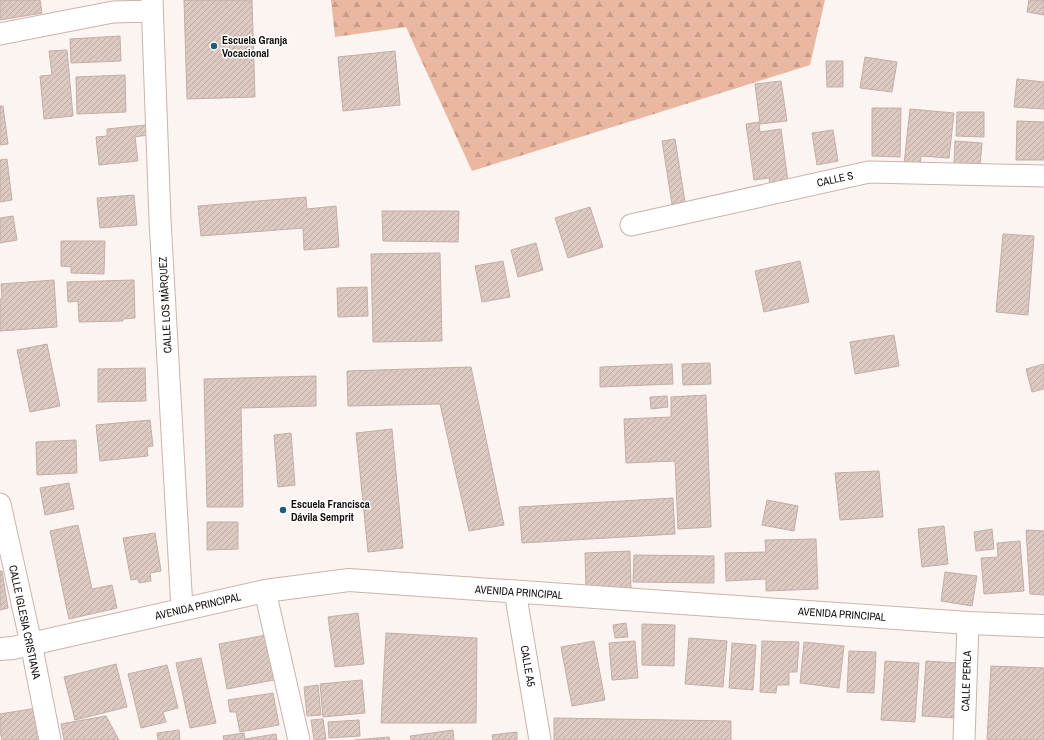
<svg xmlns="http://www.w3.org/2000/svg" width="1044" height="740" font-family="'Archivo Narrow',sans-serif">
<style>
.forest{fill:url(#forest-firs)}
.building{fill:url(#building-hatch);stroke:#c2afa6}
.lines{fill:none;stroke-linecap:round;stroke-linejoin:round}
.minor-casing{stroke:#c8b5ac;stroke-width:23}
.tertiary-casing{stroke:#c8b5ac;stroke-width:24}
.minor{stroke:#fff;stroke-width:21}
.tertiary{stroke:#fff;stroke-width:22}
.poi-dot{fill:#1f5e74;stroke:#fff;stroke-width:1.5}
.labels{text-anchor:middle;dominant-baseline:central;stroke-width:3;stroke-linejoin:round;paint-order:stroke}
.poi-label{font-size:11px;font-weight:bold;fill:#130d0a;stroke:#fff;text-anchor:start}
.street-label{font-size:11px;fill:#130d0a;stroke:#fff}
</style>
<defs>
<pattern id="forest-firs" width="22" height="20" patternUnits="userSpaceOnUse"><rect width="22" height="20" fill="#eab7a1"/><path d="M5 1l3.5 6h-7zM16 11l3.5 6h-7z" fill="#c89c89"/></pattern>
<pattern id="building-hatch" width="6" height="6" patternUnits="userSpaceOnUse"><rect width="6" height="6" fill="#dcc9c1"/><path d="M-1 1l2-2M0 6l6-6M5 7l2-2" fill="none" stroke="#bcaba4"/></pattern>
</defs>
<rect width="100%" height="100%" fill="#fcf4f1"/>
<path class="forest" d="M331 0H825L810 65 472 171 406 27 335 37Z"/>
<path class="building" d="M0 0H40L42 13 0 20Z
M184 0H252L255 97 187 99Z
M1029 0H1044V15L1027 12Z
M120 36 121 61 71 63 70 39Z
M67 50 73 116 44 119 40 76 52 75 49 51Z
M395 51 400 105 343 111 338 57Z
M865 57 897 62 892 92 860 88Z
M826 61H843V87H827Z
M125 75 126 112 77 114 76 77Z
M1017 79 1044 82V109L1014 107Z
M781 81 787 121 760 124 755 84Z
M0 106H3L8 144 0 145Z
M872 108H901L900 157 872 156Z
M910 109 954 113 949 158 921 156 920 166 904 164Z
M957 112H984V137L956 136Z
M1017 121 1044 122V160H1016Z
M759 122 760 132 781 129 788 182 770 185 769 178 754 180 746 124Z
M146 125 147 135 135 137 138 161 99 165 96 137 107 136V129Z
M833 130 838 161 817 165 812 133Z
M675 139 685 202 672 204 662 141Z
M955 141 982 143 980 166 954 164Z
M7 159 12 200 0 202V160Z
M134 195 137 225 100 228 97 198Z
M306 197 307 209 336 206 339 247 304 250 303 228 201 236 198 206Z
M590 207 603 247 568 258 555 218Z
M382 211H459L458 242 383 241Z
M13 216 17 240 0 243V218Z
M1003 234 1034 236 1028 315 996 312Z
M61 241H105L104 274 71 273V267L61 266Z
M536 243 543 270 518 277 511 250Z
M440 253 442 341 373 342 371 254Z
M503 261 510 297 482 302 475 266Z
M800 261 809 302 764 312 755 271Z
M54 280 57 327 0 331V299H2L1 284Z
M134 280 135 318 123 319V321L79 322 78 301 68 302 67 282Z
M367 287 368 316 338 317 337 288Z
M894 335 899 366 855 374 850 342Z
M47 344 60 406 30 412 17 350Z
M710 363 711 384 683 385 682 364Z
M672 364 673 384 600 387V367Z
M1044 364V389L1032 392 1026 369Z
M471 367 504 525 469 531 440 404 348 406 347 371Z
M145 368 146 401 98 402V369Z
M316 376V406L241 408 243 507H207L204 379Z
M706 395 711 527 678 529 675 461 626 463 624 419 671 417V397Z
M667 396 668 407 651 409 650 397Z
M150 420 153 446 147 447 148 456 100 461 96 425Z
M392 429 403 548 368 552 356 433Z
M291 433 295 485 278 487 274 435Z
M76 440 77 473 37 475 36 442Z
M879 471 883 517 840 520 835 473Z
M69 483 74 509 45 515 40 488Z
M673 498 675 534 522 543 519 507Z
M767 500 798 506 794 531 762 525Z
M207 522H238V549L207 550Z
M78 525 92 589 112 585 117 608 69 619 50 531Z
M944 526 948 564 922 567 918 529Z
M992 529 994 549 976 551 974 532Z
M1026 530 1044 531V595L1030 594Z
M155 533 161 571 150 573 151 581 139 583 138 579 131 580 123 538Z
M816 539 818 589 766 591V579L726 581 725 553 766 552 765 540Z
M1020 541 1024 591 984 594 981 558 998 557 997 543Z
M630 551 631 588 586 590 585 553Z
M634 555 714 556V583L633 582Z
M0 571H2L8 608 0 610Z
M945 572 977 576 972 606 941 601Z
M358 613 364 664 335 667 328 617Z
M626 623 628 637 615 638 613 625Z
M642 624 675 625 674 666 642 665Z
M386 633 477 638 476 723H381Z
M266 635 274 680 227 689 219 644Z
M689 638 727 641 723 687 685 684Z
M594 641 605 700 572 706 561 647Z
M635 641 638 678 612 680 609 643Z
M762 641 799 642 797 672H789V685H777L776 693 760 692Z
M804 642 844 646 839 688 800 683Z
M732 643 756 645 753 690 729 688Z
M849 651 876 652 874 693 847 692Z
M201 658 216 723 190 728 176 663Z
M885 661 919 663 915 722 881 720Z
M926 661 958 663 954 718 922 716Z
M116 664 127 707 75 720 64 677Z
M167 665 178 708 163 712 166 722 141 728 128 674Z
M991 666 1044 668V740H987Z
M362 680 365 713 323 717 320 684Z
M318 685 321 715 307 716 304 687Z
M273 693 279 725 240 732 236 712H230L228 700Z
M43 707 48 740H2L0 731V714Z
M106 716 119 740H64L61 724Z
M554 718 731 721V740H554Z
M323 719 326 739 314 740 311 720Z
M359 720 360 736 329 738 328 722Z
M179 730 180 740H158L157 733Z
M453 730 454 740H411L410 736Z
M517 732V740H493L492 735Z
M244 733 245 739 276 734 277 740H224L223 736Z
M389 737 390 740H355Z"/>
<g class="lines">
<g class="minor-casing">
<path id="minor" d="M152 0 160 220 182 609
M0 34 113 12 152 11
M631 225 869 172 1044 176
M0 504 31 643 50 740
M265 591 299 740
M515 591 540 740
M964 740 968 623"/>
</g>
<g class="tertiary-casing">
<path id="tertiary" d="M0 649 13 648 265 591 349 580 968 623 1044 626"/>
</g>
<use href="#minor" class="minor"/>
<use href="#tertiary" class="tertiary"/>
</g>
<g class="poi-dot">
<circle cx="214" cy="46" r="4"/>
<circle cx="283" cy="510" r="4"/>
</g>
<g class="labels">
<g class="poi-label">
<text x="222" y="40">Escuela Granja<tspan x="222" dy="13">Vocacional</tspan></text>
<text x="291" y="504">Escuela Francisca<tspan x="291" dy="13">Dávila Semprit</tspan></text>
</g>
<g class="street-label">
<text transform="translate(835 179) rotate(-12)">CALLE S</text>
<text transform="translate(165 305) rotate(-93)">CALLE LOS MÁRQUEZ</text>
<text transform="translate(519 592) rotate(4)">AVENIDA PRINCIPAL</text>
<text transform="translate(198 606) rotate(-13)">AVENIDA PRINCIPAL</text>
<text transform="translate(842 614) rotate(4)">AVENIDA PRINCIPAL</text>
<text transform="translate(25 622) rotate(78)">CALLE IGLESIA CRISTIANA</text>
<text transform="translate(528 666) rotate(80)">CALLE A5</text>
<text transform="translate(966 681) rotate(-88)">CALLE PERLA</text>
</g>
</g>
</svg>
